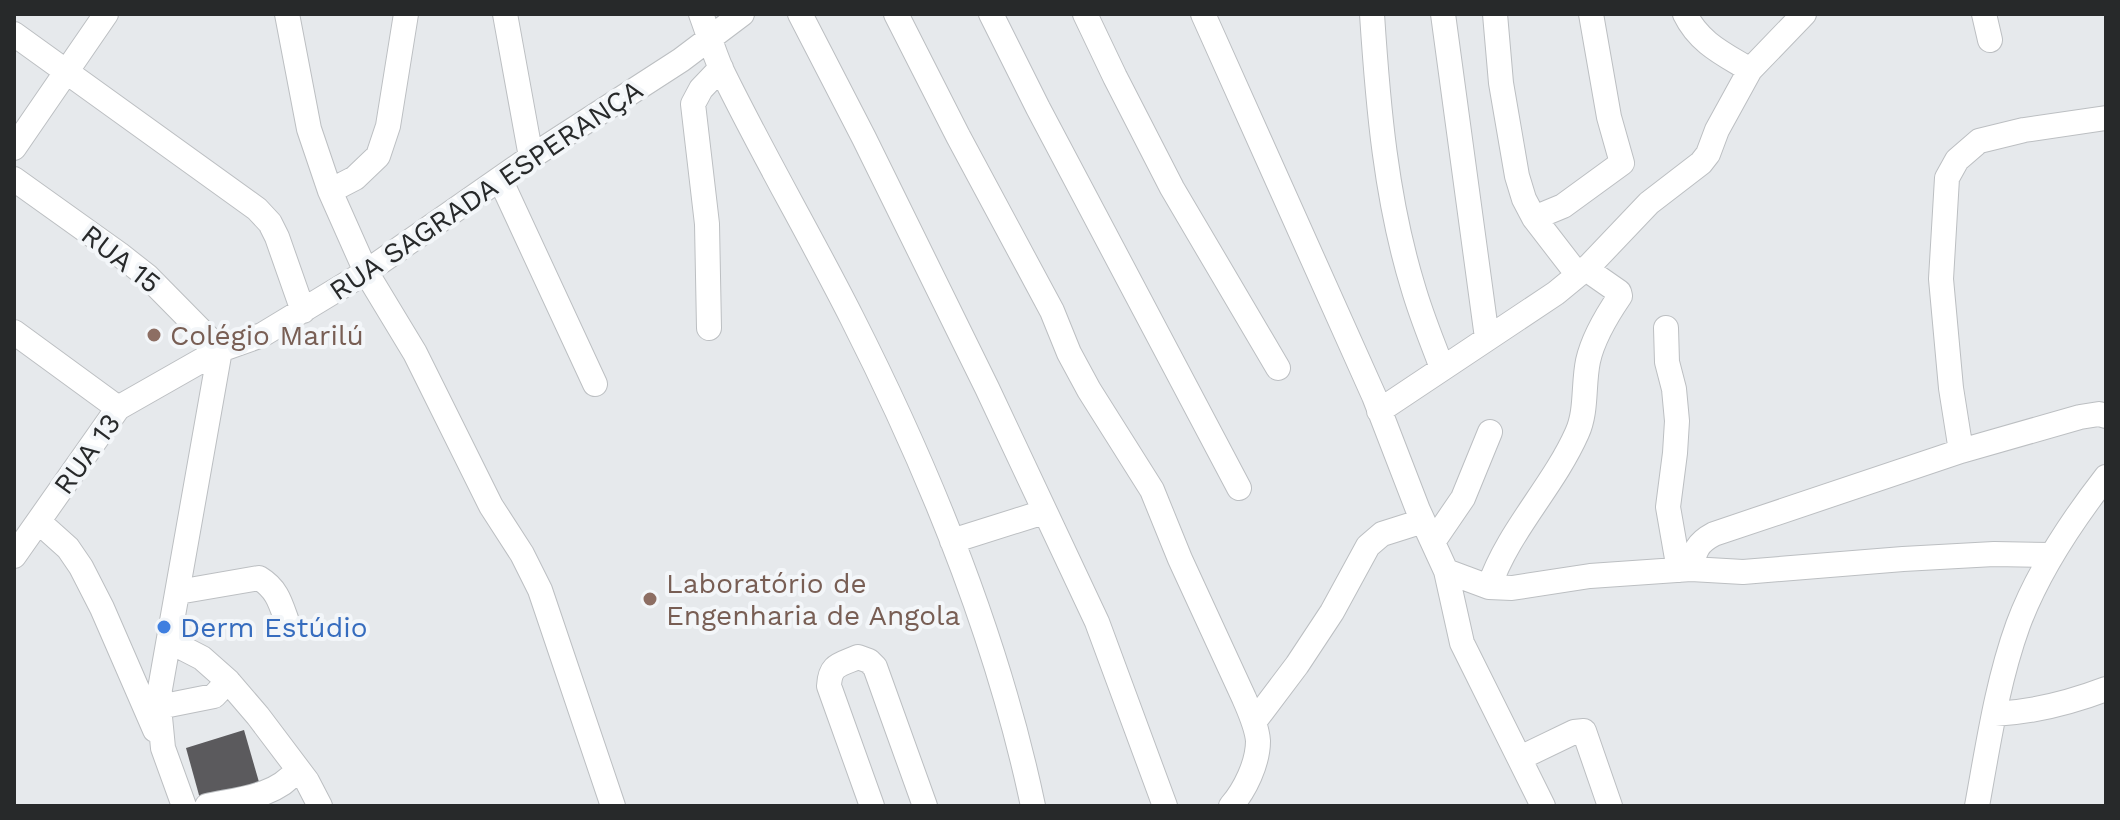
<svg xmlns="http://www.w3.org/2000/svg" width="2120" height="820" font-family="'Work Sans',sans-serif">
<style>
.building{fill:#5b5a5d}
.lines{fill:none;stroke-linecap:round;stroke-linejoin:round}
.minor-casing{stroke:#bcbfc2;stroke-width:26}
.minor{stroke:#fff;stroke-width:24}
.education-dot{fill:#8d6e63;stroke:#f3f6f9;stroke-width:3}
.shop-dot{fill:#3f7fe0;stroke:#f3f6f9;stroke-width:3}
.labels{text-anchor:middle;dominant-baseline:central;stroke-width:8;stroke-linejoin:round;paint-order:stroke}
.street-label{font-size:28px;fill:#27292a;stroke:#f3f6f9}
.education-label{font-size:28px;fill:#785e54;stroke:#f3f6f9;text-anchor:start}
.shop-label{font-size:28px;fill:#366cbe;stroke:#f3f6f9;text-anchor:start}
</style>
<rect width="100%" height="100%" fill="#e6e9ec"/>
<path class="building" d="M244 730 261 789 202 806 186 748Z"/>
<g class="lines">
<g class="minor-casing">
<path id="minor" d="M287 14 309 129 330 191 366 272 415 353 491 506 522 554 540 590 613 806
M505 14 531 157
M701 14C708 33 714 53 722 71 763 155 810 235 852 318 929 470 998 639 1033 806
M800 14 864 138 987 388 1097 622 1165 806
M896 14 958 136 1052 311 1069 353 1089 390 1152 490 1180 559 1244 698C1250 712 1257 727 1258 741 1258 763 1245 790 1231 806
M991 14 1038 108 1239 488
M1085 14 1115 77 1172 188 1278 368
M1203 14 1374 396 1418 510 1446 571 1462 643 1543 806
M1372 14C1378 106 1386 199 1413 287 1421 315 1432 341 1442 368
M1443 14 1487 338
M1495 14 1501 83 1517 176 1524 199 1534 218 1578 275
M1685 14C1699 43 1724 54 1750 70
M1984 14 1990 40
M14 34 257 209 270 223 277 237 303 311
M14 148 106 14
M14 179 119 254 147 276 220 350
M500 179 595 384
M330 191 355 178 378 156 388 126 406 14
M1534 218 1563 206 1622 163 1609 117 1591 14
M709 328 707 224 693 104 701 89 721 68
M1666 328 1667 362 1674 389 1677 421 1675 453 1668 507 1679 570
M14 332 118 408
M1379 411 1556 293 1590 265 1649 203 1701 163 1708 154 1717 130 1750 70 1804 14
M1961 451 1951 388 1941 279 1947 178 1957 160 1979 141 2024 130 2106 118
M39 522 68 548 81 567 102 608 155 730
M952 541 1044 512
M1433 542 1463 498 1490 432
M14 556 118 408 220 350 262 335 366 272 531 157 681 60 742 14
M1691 569C1695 550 1697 543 1714 534L1961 451 2080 417 2099 414 2106 416
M1446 571 1489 587 1512 588 1590 576 1691 569 1743 572 1903 559 1994 554 2052 555
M1489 587C1508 531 1553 487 1577 433 1587 411 1583 385 1588 361 1593 338 1607 315 1620 296L1619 292 1586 269
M178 592 259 578C279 590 281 606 289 627
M169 641 202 658 228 681 258 716 307 781 320 806
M159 707 214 696 228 681
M1995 714C2034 712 2069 703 2106 689
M1254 722 1297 665 1332 612 1368 546 1382 534 1423 521
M1520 758 1574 732 1584 731 1610 806
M184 806 163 748 159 707 160 689 220 350
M207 806C239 799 276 797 297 770
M872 806 829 686C830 664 840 665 858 657L869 661 875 667 925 806
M1977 806C1988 746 1997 683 2018 625 2038 571 2071 522 2106 477"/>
</g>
<use href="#minor" class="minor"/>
</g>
<g class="education-dot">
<circle cx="154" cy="335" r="8"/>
<circle cx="650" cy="599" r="8"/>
</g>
<circle class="shop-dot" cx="164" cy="627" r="8"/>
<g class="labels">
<g class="street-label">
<text transform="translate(486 190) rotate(-34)">RUA SAGRADA ESPERANÇA</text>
<text transform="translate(121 259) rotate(38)">RUA 15</text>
<text transform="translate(87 454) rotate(-54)">RUA 13</text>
</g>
<g class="education-label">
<text x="170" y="335">Colégio Marilú</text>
<text x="666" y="583">Laboratório de<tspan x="666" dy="32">Engenharia de Angola</tspan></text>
</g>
<g class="shop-label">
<text x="180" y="627">Derm Estúdio</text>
</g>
</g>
<rect width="2120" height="820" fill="none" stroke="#27292a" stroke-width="32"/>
</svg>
